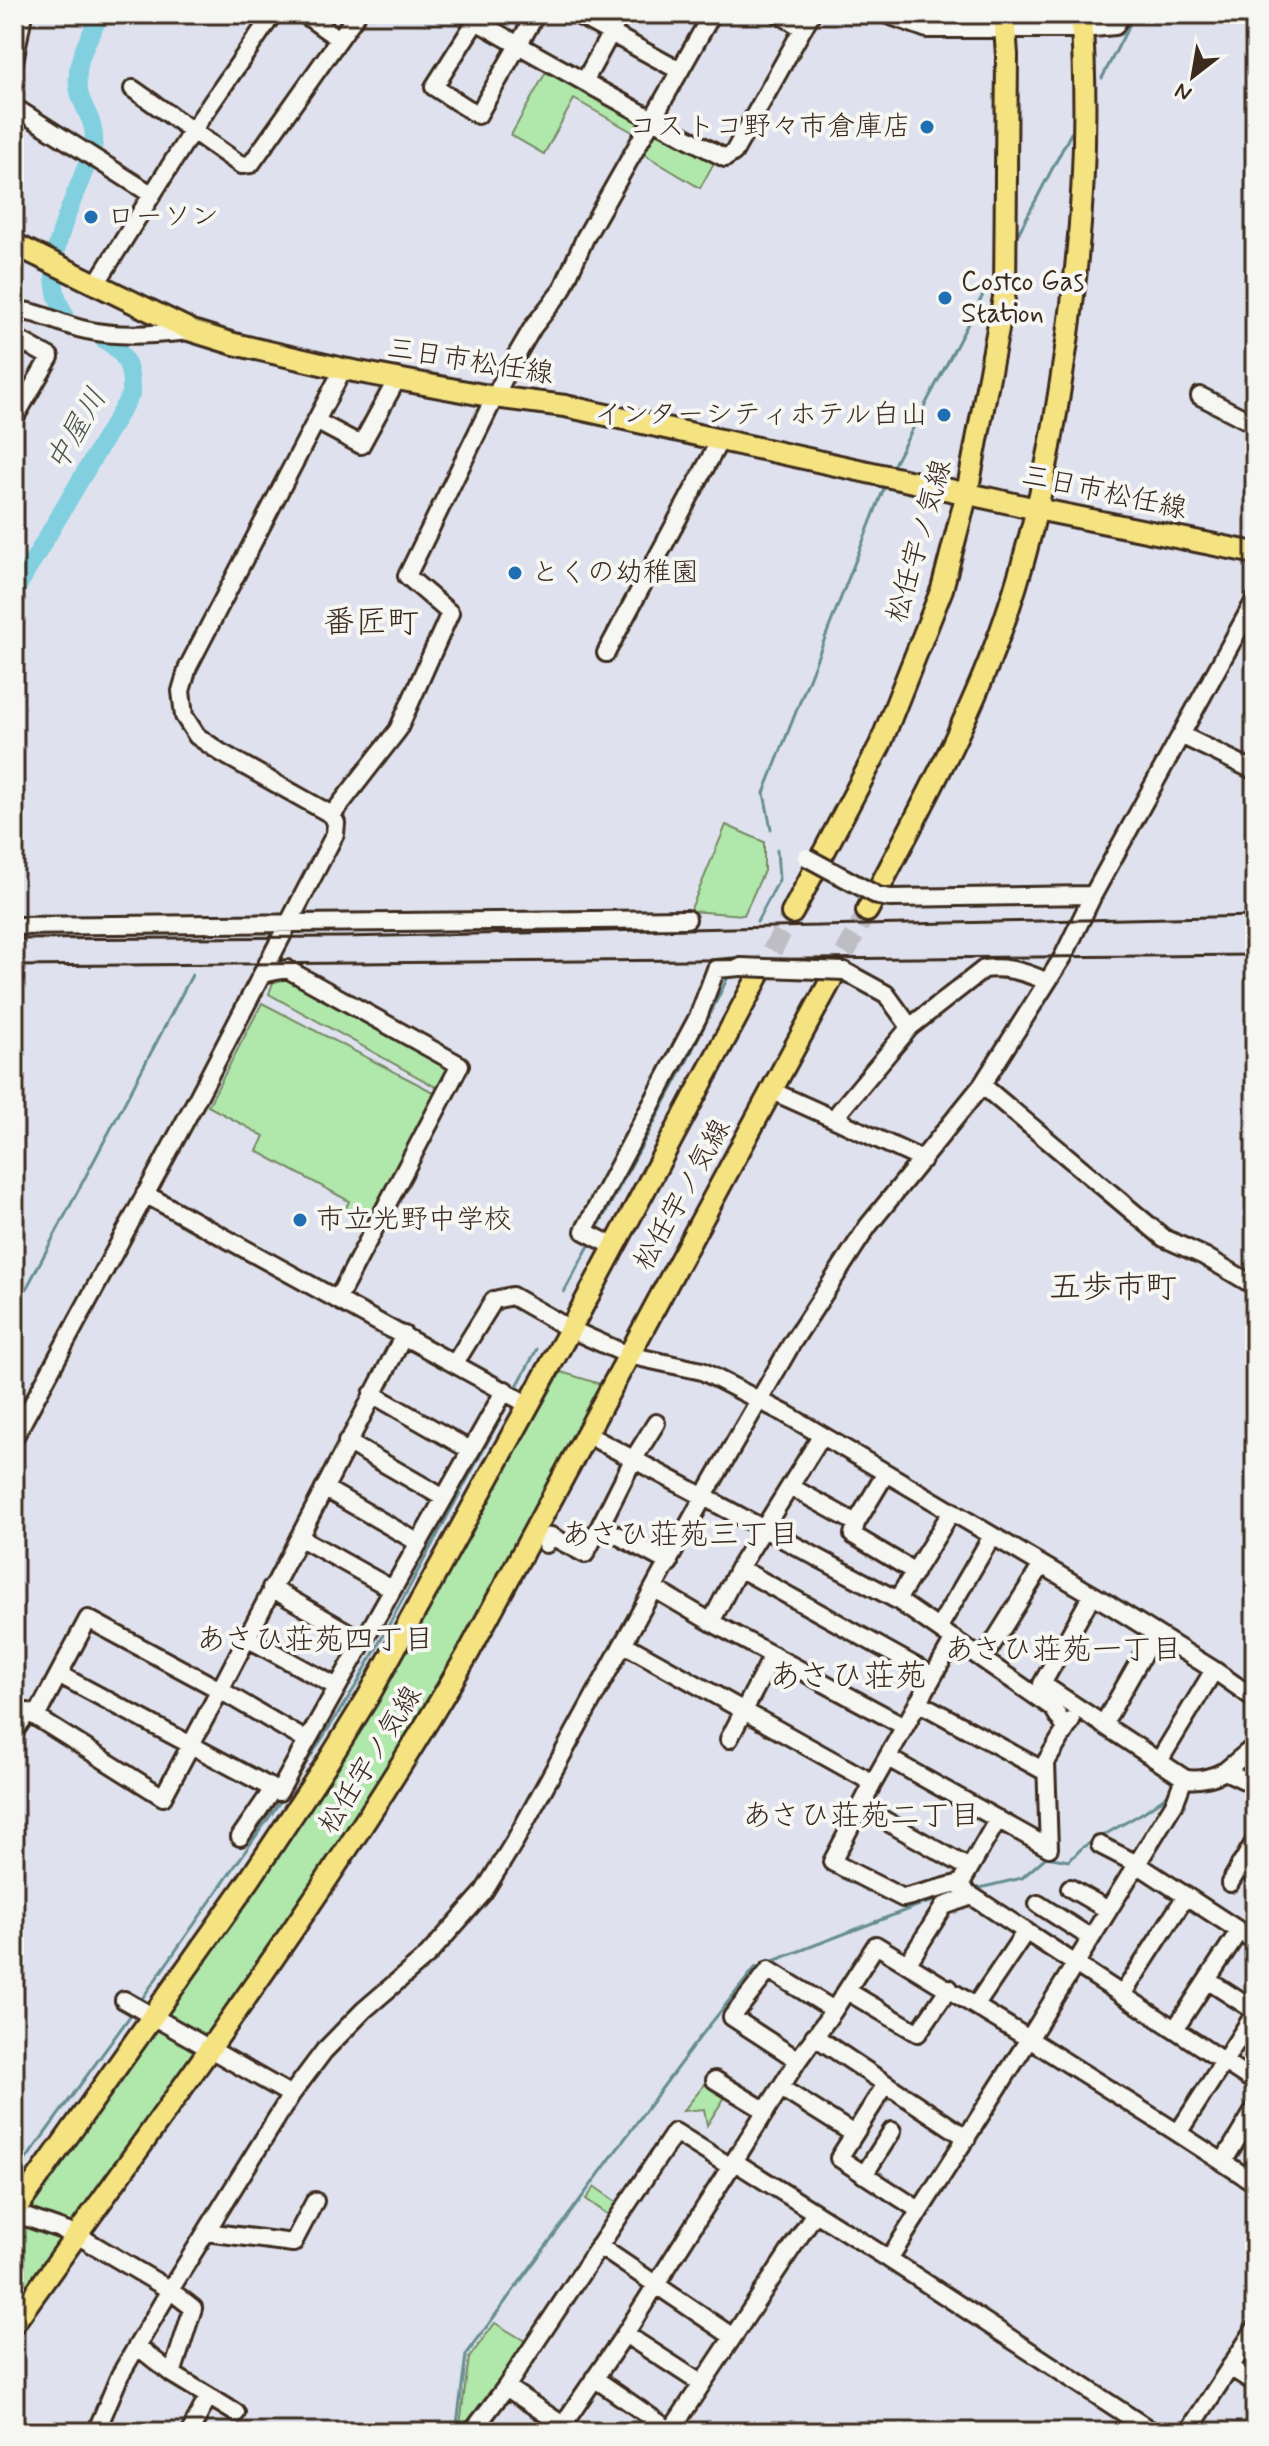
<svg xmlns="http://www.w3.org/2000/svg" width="1269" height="2446" font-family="Mynerve,'Klee One',sans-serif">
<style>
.green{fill:#b0e8ac;stroke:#768965;stroke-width:2}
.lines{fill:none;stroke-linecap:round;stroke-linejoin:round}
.stream{stroke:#668e92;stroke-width:3}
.river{stroke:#82d0df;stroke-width:18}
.major-tunnel{stroke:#bebdc4;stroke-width:20;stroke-dasharray:20 10;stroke-linecap:butt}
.minor-casing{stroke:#3b2a1e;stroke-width:22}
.major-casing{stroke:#3b2a1e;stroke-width:26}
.minor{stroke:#f6f6f2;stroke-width:16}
.major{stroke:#f5e382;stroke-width:20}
.rail{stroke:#3b2a1e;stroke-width:3}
.minor-bridge-casing{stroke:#3b2a1e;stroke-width:22;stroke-linecap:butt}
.minor-bridge{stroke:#f6f6f2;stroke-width:16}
.poi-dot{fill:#1f6fb2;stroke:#f6f6f2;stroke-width:3}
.labels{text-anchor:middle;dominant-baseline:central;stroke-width:8;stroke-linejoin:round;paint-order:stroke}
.poi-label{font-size:28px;fill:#3b2a1e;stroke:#f6f6f2;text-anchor:start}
.street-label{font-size:28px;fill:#3b2a1e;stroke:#f6f6f2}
.water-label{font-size:30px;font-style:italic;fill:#4d544e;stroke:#f6f6f2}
.neighbourhood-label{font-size:30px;fill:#3b2a1e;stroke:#f6f6f2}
.quarter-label{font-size:32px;fill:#3b2a1e;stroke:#f6f6f2}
</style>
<rect width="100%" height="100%" fill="#dfe2ee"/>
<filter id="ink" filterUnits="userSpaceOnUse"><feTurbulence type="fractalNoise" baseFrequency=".0125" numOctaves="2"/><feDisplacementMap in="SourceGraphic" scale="16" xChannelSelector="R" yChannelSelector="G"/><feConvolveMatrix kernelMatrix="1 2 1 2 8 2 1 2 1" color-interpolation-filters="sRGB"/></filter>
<g filter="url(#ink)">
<path class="green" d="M547 70 637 121 639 130 636 134 574 99 544 154 511 135Z
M658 132 714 163 700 188 642 153 653 135Z
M726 825 764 842V871L744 915 690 911Z
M276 974 288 975 451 1064 443 1091 269 994Z
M262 1003 439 1095 370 1226 344 1213 349 1201 257 1151 264 1136 208 1106Z
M561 1372 604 1385 489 1602 367 1807 207 2038 164 2015 353 1738Z
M155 2026 198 2050 73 2226 26 2209Z
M705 2084 725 2097 707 2125 704 2109 683 2111Z
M595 2187 618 2203 610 2216 586 2199Z
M19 2222 66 2240 14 2312V2228Z
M495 2323 528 2343 468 2427 460 2424 469 2358Z"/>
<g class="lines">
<path class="stream" d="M1102 78 1135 14
M1018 234 1071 133
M892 468 985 291
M771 829 764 793 886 483
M757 922 779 880 777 850
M597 1229 687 1061 729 975
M564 1292 592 1240
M14 1312 192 975
M516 1388 537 1349
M1245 1774 1255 1762
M289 1790 357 1684 508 1404
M971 1890 1022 1878 1046 1857 1069 1861 1083 1847 1144 1812 1172 1792
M139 2003 284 1796
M14 2176 133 2012
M456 2432 466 2355 693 2046 755 1968 922 1904 941 1900"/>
<path class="river" d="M64 313C39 270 66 218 82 177 86 166 93 153 94 142 95 125 88 116 82 101 69 70 87 41 101 14
M14 593 131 394C132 367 126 353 103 339"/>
<path class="major-tunnel" d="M758 977 792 913
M831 980 867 911"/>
<g class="minor-casing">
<path id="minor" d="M304 14 339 39
M536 14 478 115 434 87 476 21C559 68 641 114 725 158L734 152 811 14
M576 14 680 71
M779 14 803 28
M885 14 927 29H1082L1115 26 1122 14
M14 62 23 14
M584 82 621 14
M133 89 241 165 251 164 357 14
M14 107 151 194
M96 284 192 131 273 14
M14 310C40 311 61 325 86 330 122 338 156 334 192 331
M14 337 50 357 14 419
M1200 396 1255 424
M316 421 361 445 397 379
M606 653 720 440
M1181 735 1255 771
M332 815 398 730 450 613 407 576 509 368 533 327 562 290 585 238 712 14
M890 898 1093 895
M14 926 687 919
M844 971 886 994 910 1027
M262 974 287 969 460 1065 338 1298
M982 1085 1164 1238 1204 1256 1255 1286
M772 1091 841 1122
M923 1160 841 1122 839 1112 910 1027 984 969C1006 966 1027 972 1047 982
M145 1194 529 1405
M615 1247 584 1231 698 1017 716 969 741 967
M455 1363 494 1300 512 1296 570 1329 628 1355 702 1371 786 1414 1110 1605 1214 1670 1255 1699
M372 1394 470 1450
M656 1423 633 1460 600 1526 669 1563
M586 1434 897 1600 1053 1708 1066 1729
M822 1435 739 1568 711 1622 904 1726
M14 1438 197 1099 335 834 336 823 332 815 220 752 197 736 184 716 181 691 188 667 343 369
M347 1442 444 1498
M886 1473 856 1523 853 1535 915 1572
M791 1487 856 1523
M324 1488 419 1543
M299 1537 392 1589
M546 1544 551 1536 585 1554 600 1526
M739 1568 933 1676
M271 1588 363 1641
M655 1589 711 1622
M1092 1595 1042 1684 1184 1778C1196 1782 1214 1777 1225 1771L1255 1785
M897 1600 952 1511
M939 1627 992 1536
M247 1638 337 1687
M624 1644 873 1783 954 1639
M983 1659 1042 1565
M60 1675 279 1792 307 1741
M918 1702 1046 1772
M36 1717 163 1797 220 1690 307 1741 505 1390
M1103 1725 1155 1633
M14 1732 28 1712 36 1717 88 1619 220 1690 404 1335
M729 1739 773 1655
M888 1758 1049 1848 1046 1762 1071 1721
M1159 1761 1214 1670
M1225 1771 1255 1746
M873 1783 832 1862 903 1898 961 1883 969 1897
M861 1807 969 1868
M240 1837 273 1789
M1100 1845 1137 1864 1255 1941
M1240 1865 1255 1875
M964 1878 998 1819
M1230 1883 1255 1841
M1070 1888 1108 1910
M1038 1904 1091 1938
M908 1963 944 1906 972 1896 1255 2082
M1207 1980 1255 2011
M847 1991 918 2033 949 1988
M1122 1995 1186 1896
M124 2000 291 2095
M976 2005 1026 1931
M1175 2029 1239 1931
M814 2036 967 2138
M798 2060 834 2010
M715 2080 766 2111
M886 2084 839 2158 919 2210
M781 2088 854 2134
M1178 2133 1255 2183
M735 2162 889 2259 1029 2039 1178 2133 1255 2013
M1223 2162 1255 2109
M864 2175 892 2131
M14 2213 77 2235 170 2290 193 2308 172 2374
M206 2232 293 2243 315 2201
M599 2246 733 2337
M889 2259 1153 2432
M625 2334 702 2384
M137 2346 172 2374 236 2413
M1230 2367 1255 2383
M594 2378 671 2431
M506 2387 573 2432
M96 2432 120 2375 170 2290 291 2095 324 2051 364 2010 428 1955 483 1893 516 1839 703 1498 792 1343 868 1226 982 1085 1063 957 1093 895 1255 600
M190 2432 208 2397
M472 2432 506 2387 675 2132 731 2167
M558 2432 625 2334 798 2060 732 2017 769 1970 834 2010 876 1945 1029 2039 1175 1802 1184 1778
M670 2432 815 2213
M1188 2432 1255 2329"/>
</g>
<g class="major-casing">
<path id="major" d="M14 244 192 331 234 344 343 369 494 397 565 406 1037 509 1255 553
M867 911C917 815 971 719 1006 616 1033 538 1050 457 1062 375 1081 256 1090 135 1081 14
M792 913 880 745 942 589 967 493 1005 292 1007 55 1004 14
M14 2212 250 1879 329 1760 368 1697 578 1315 758 977
M14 2323C170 2103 334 1886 469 1652L831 980"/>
</g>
<use href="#minor" class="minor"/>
<use href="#major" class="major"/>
<path class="rail" d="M14 939 344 937 1255 916
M14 966 1255 955"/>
<g class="minor-bridge-casing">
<path id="minor-bridge" d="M806 857 878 896 890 898
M741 967 844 971"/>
</g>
<use href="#minor-bridge" class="minor-bridge"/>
</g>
</g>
<g class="poi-dot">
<circle cx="927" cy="127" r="8"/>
<circle cx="91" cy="217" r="8"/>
<circle cx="945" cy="298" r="8"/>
<circle cx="944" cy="415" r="8"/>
<circle cx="515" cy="573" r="8"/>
<circle cx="300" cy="1220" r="8"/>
</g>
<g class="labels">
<g class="poi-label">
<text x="911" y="127" text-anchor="end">コストコ野々市倉庫店</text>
<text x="107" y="217">ローソン</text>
<text x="961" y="282">Costco Gas<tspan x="961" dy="32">Station</tspan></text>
<text x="928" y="415" text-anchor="end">インターシティホテル白山</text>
<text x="531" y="573">とくの幼稚園</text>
<text x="316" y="1220">市立光野中学校</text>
</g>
<g class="street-label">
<text transform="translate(470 362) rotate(9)">三日市松任線</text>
<text transform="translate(1104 493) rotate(12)">三日市松任線</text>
<text transform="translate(920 541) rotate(-74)">松任宇ノ気線</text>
<text transform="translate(683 1195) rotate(-61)">松任宇ノ気線</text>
<text transform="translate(371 1760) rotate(-58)">松任宇ノ気線</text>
</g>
<g class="water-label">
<text transform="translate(77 430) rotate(-60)">中屋川</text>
</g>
<g class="neighbourhood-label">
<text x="680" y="1535">あさひ荘苑三丁目</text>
<text x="315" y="1640">あさひ荘苑四丁目</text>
<text x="1063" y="1650">あさひ荘苑一丁目</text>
<text x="861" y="1816">あさひ荘苑二丁目</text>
</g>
<g class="quarter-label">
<text x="371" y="623">番匠町</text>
<text x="1113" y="1288">五歩市町</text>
<text x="848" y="1677">あさひ荘苑</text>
</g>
</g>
<rect width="1269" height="2446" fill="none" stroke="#f6f6f2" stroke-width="48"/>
<rect x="24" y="24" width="1221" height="2398" fill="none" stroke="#3b2a1e" stroke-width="3" filter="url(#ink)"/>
<g transform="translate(1193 76) rotate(211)" stroke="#f6f6f2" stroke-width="6" paint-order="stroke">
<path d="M0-6L14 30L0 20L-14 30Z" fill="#3b2a1e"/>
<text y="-12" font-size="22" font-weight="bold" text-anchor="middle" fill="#3b2a1e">N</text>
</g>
</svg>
